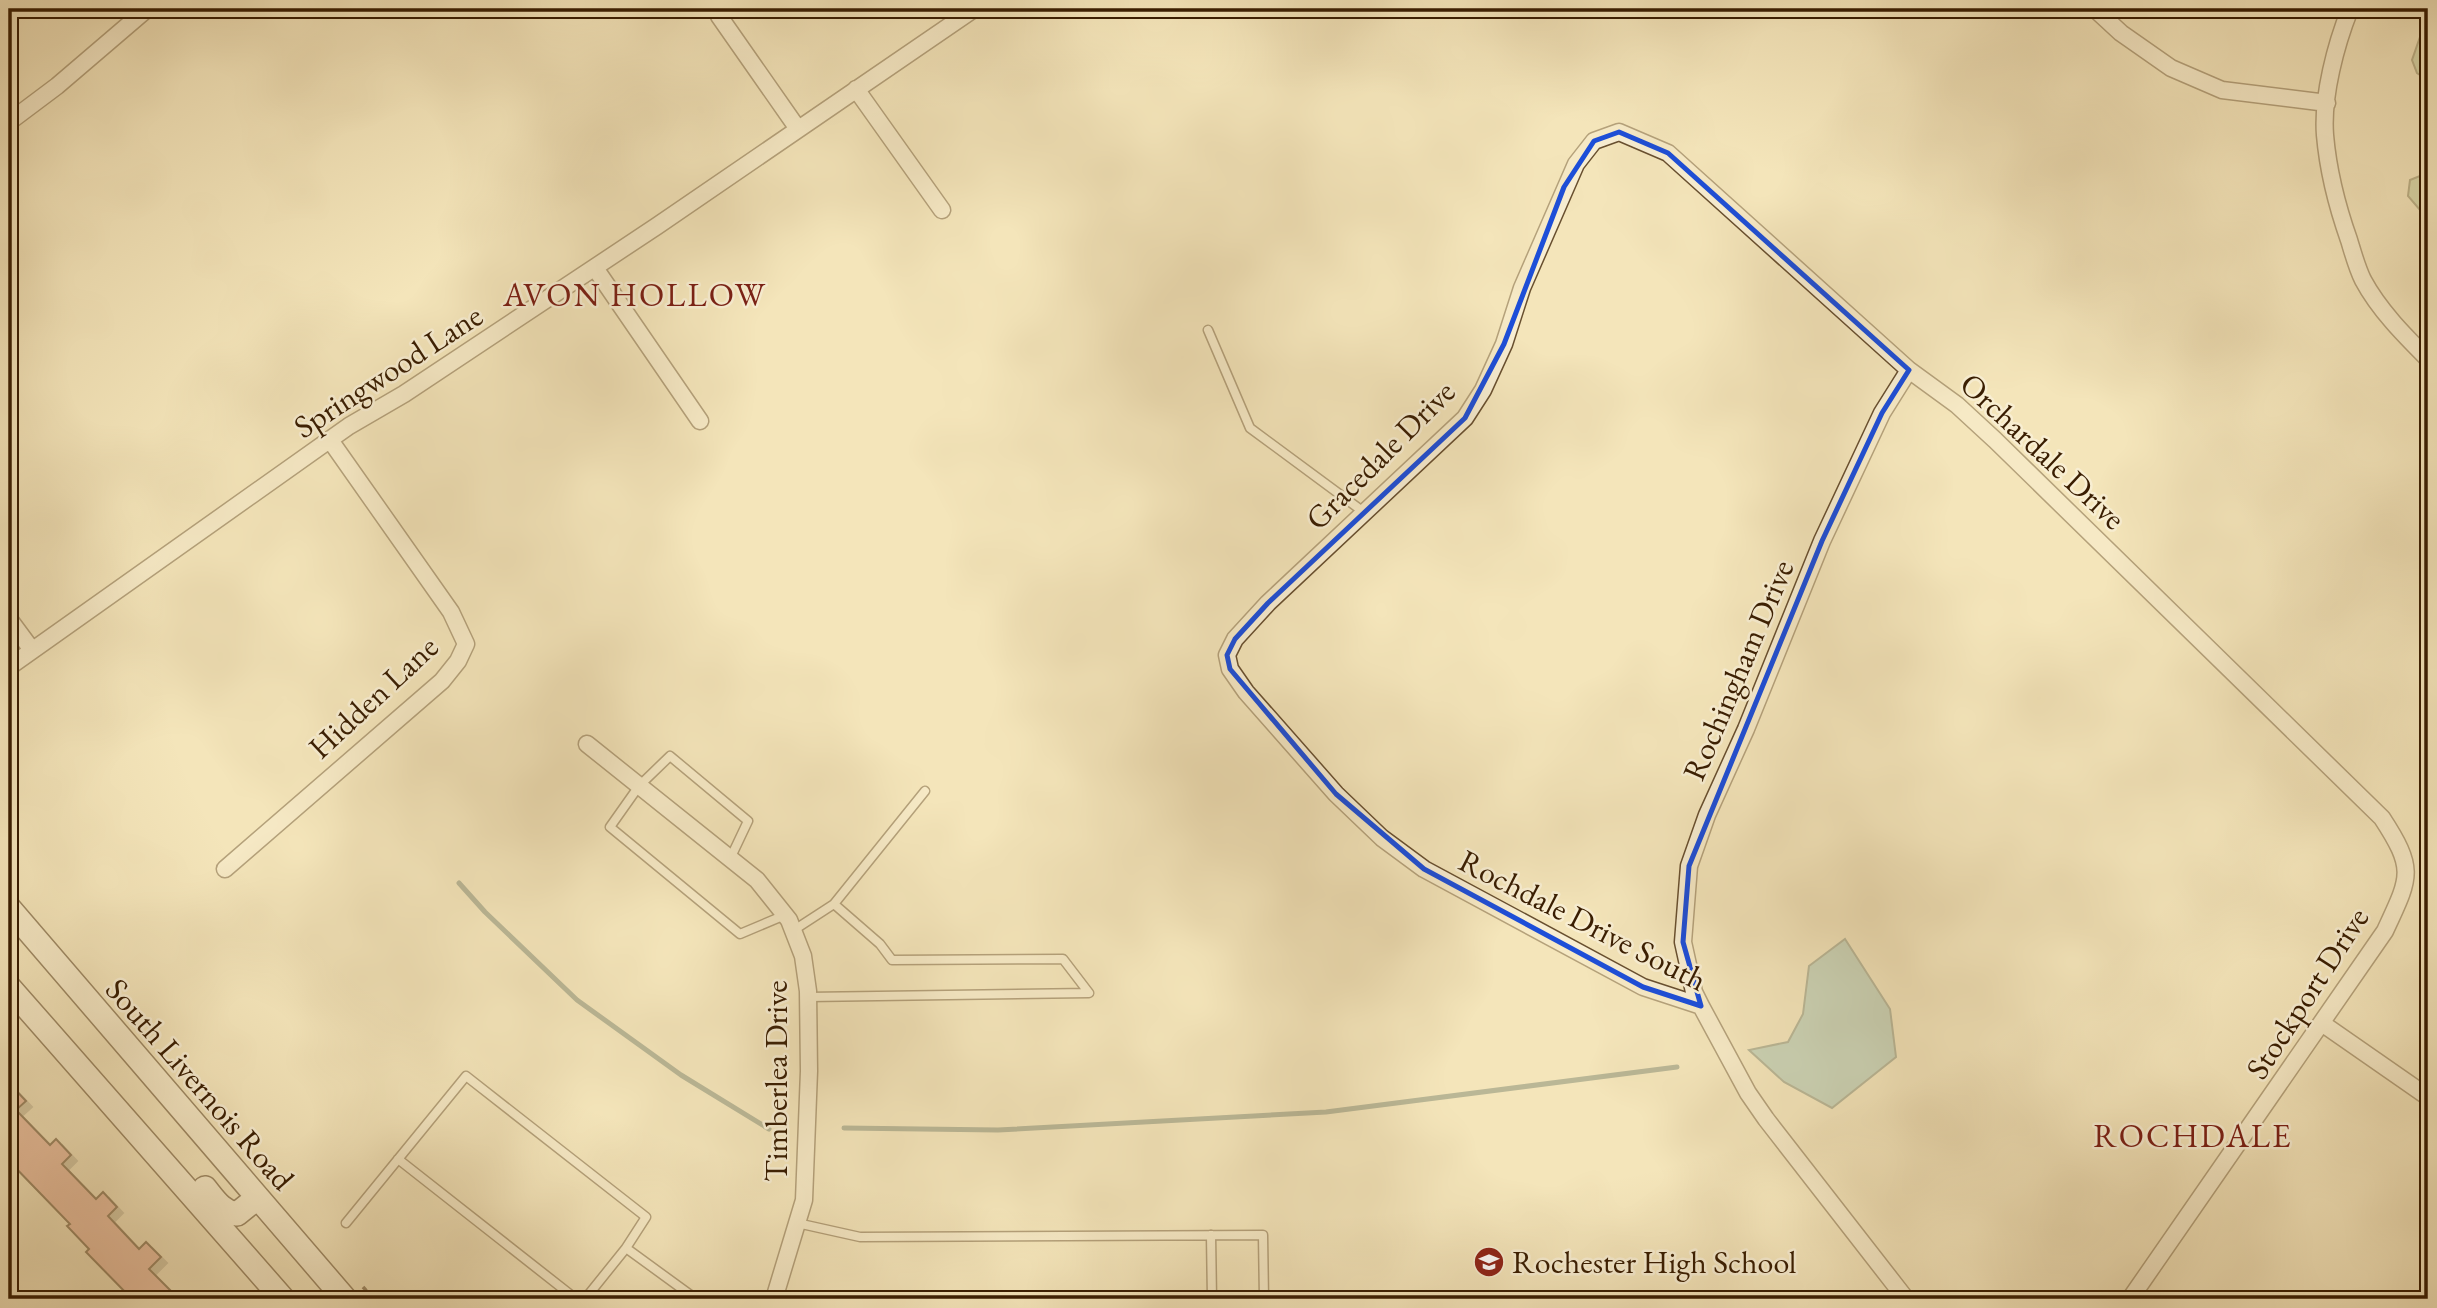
<svg xmlns="http://www.w3.org/2000/svg" width="2437" height="1308" font-family="'EB Garamond',serif">
<style>
.green{fill:#b8c592;stroke:#78714a;stroke-width:2}
.water{fill:#9cbfb2;stroke:#747e6b;stroke-width:2}
.lines{fill:none;stroke-linecap:round;stroke-linejoin:round}
.stream{stroke:#747e6b;stroke-width:5}
.building{fill:#e29983;stroke:#391d01;stroke-width:2;filter:url(#shadow)}
.service-casing{stroke:#684f2f;stroke-width:11}
.minor-casing{stroke:#684f2f;stroke-width:19}
.secondary-casing{stroke:#391d01;stroke-width:26}
.path{stroke:#391d01;stroke-width:3.5;stroke-dasharray:5 3.5;stroke-linecap:butt}
.service{stroke:#f8eed2;stroke-width:8}
.minor{stroke:#f8eed2;stroke-width:16}
.secondary{stroke:#f8eed2;stroke-width:23}
.marked{fill:none;stroke:#1d4ed8;stroke-width:5;stroke-linejoin:round}
.labels{text-anchor:middle;dominant-baseline:central;stroke-width:5;stroke-linejoin:round;paint-order:stroke}
.street-label{font-size:32px;fill:#391d01;stroke:#f8eed2}
.poi-label{font-size:32px;fill:#391d01;stroke:#f8eed2;text-anchor:start}
.neighbourhood-label{font-size:33px;letter-spacing:2px;fill:#7a1f14;stroke:#f8eed2}
</style>
<defs>
<filter id="shadow"><feDropShadow dx="6" dy="6" stdDeviation="0" flood-color="#0004"/></filter>
</defs>
<rect width="100%" height="100%" fill="#f4e5ba"/>
<filter id="stains"><feTurbulence type="fractalNoise" baseFrequency=".00286" numOctaves="4"/><feColorMatrix values="0 0 0 0 .2 0 0 0 0 .09 0 0 0 0 .02 0 0 0 .5 -.17"/></filter>
<radialGradient id="worn" r=".72"><stop offset=".6" stop-color="#630" stop-opacity="0"/><stop offset="1" stop-color="#630" stop-opacity=".3"/></radialGradient>
<path class="green" d="M2428 34V80L2417 73 2412 60 2420 37Z
M2423 154H2428V206L2420 210 2408 196 2410 180 2420 176Z"/>
<path class="water" d="M1845 939 1890 1009 1896 1057 1832 1108 1784 1082 1749 1050 1788 1042 1803 1014 1809 966Z"/>
<g class="lines">
<path class="stream" d="M459 883 485 912 577 1000 681 1075 769 1129
M844 1128 998 1130 1326 1112 1677 1067"/>
</g>
<path class="building" d="M9 1083 26 1101 16 1110 50 1145 56 1139 71 1155 62 1164 96 1199 103 1192 117 1207 108 1216 139 1249 146 1242 161 1257 149 1269 179 1299H132L86 1252 89 1249 67 1226 70 1224 9 1161Z"/>
<g class="lines">
<g class="service-casing">
<path id="service" d="M1208 330 1250 428 1365 513
M730 859 748 821 670 756 639 786 610 827 740 934 785 915
M834 904 925 791
M794 930 834 904 880 944 892 960 1063 959 1089 993 808 997
M398 1159 576 1299
M346 1223 466 1076 646 1217 626 1248 696 1299
M797 1223 860 1237 1263 1235 1264 1299
M1211 1235 1212 1299
M585 1299 626 1248"/>
</g>
<g class="minor-casing">
<path id="minor" d="M2095 9 2121 33 2171 68 2222 90 2327 103
M2350 9C2336 44 2322 96 2325 135 2328 170 2337 206 2349 240 2353 253 2357 268 2363 280 2379 310 2405 336 2428 359
M719 16 798 129
M856 89 942 210
M9 122 57 86 147 9
M595 268 700 421
M9 619 32 650
M9 667 349 426 404 394 657 226 974 9
M587 744 757 880 789 920 803 956 808 991 809 1071 804 1200 774 1299
M225 869 442 681 458 661 466 644 451 612 330 440
M1701 1006 1694 992 1683 942 1689 866 1707 815 1746 729 1822 541 1882 413 1909 370
M2323 1024 2428 1097
M1906 1299 1766 1119 1748 1093 1701 1006 1643 987 1424 869 1382 838 1336 794 1246 692 1230 669 1227 655 1235 639 1268 603 1465 418 1483 390 1504 344 1522 288 1576 164 1594 141 1619 132 1668 153 1909 370 1957 405 1995 440 2382 818C2416 870 2410 877 2385 931L2130 1299"/>
</g>
<g class="secondary-casing">
<path id="secondary" d="M9 908 345 1299
M9 987 283 1299
M205 1188C214 1199 222 1212 237 1214L257 1198"/>
</g>
<path class="path" d="M9 878 19 890
M363 1287 374 1299"/>
<use href="#service" class="service"/>
<use href="#minor" class="minor"/>
<use href="#secondary" class="secondary"/>
</g>
<path d="M0 0H2437V1308H0ZM1619 132 1668 153 1909 370 1882 413 1822 541 1689 866 1683 942 1701 1006 1643 987 1424 869 1336 794 1230 669 1227 655 1235 639 1268 603 1465 418 1504 344 1564 187 1594 141Z" fill="#f4e5ba" fill-opacity=".55" fill-rule="evenodd"/>
<path class="marked" d="M1619 132 1668 153 1909 370 1882 413 1822 541 1689 866 1683 942 1701 1006 1643 987 1424 869 1336 794 1230 669 1227 655 1235 639 1268 603 1465 418 1504 344 1564 187 1594 141Z"/>
<defs>
<g id="school-disc" transform="scale(1.575)"><circle r="9.5" fill="#8f2418" stroke="#f8eed2"/><path d="M0-5L7-2L0 1L-7-2ZM-4 1L0 2.5L4 1V4Q0 6-4 4Z" fill="#fff"/></g>
</defs>
<g fill-rule="evenodd">
<use href="#school-disc" x="1489" y="1262"/>
</g>
<g class="labels">
<g class="street-label">
<text transform="translate(388 371) rotate(-33)">Springwood Lane</text>
<text transform="translate(2043 451) rotate(43)">Orchardale Drive</text>
<text transform="translate(1380 455) rotate(-45)">Gracedale Drive</text>
<text transform="translate(1738 670) rotate(-67)">Rochingham Drive</text>
<text transform="translate(373 697) rotate(-43)">Hidden Lane</text>
<text transform="translate(1583 920) rotate(27)">Rochdale Drive South</text>
<text transform="translate(2307 993) rotate(-57)">Stockport Drive</text>
<text transform="translate(776 1081) rotate(-90)">Timberlea Drive</text>
<text transform="translate(200 1084) rotate(49)">South Livernois Road</text>
</g>
<g class="poi-label">
<text x="1512" y="1262">Rochester High School</text>
</g>
<g class="neighbourhood-label">
<text x="635" y="294">AVON HOLLOW</text>
<text x="2193" y="1135">ROCHDALE</text>
</g>
</g>
<rect width="2437" height="1308" fill="none" stroke="#f4e5ba" stroke-width="35"/>
<rect x="10" y="10" width="2416" height="1287" fill="none" stroke="#391d01" stroke-width="3.5"/>
<rect x="18" y="18" width="2402" height="1273" fill="none" stroke="#391d01" stroke-width="2"/>
<rect width="100%" height="100%" filter="url(#stains)"/>
<rect width="100%" height="100%" fill="url(#worn)"/>
</svg>
